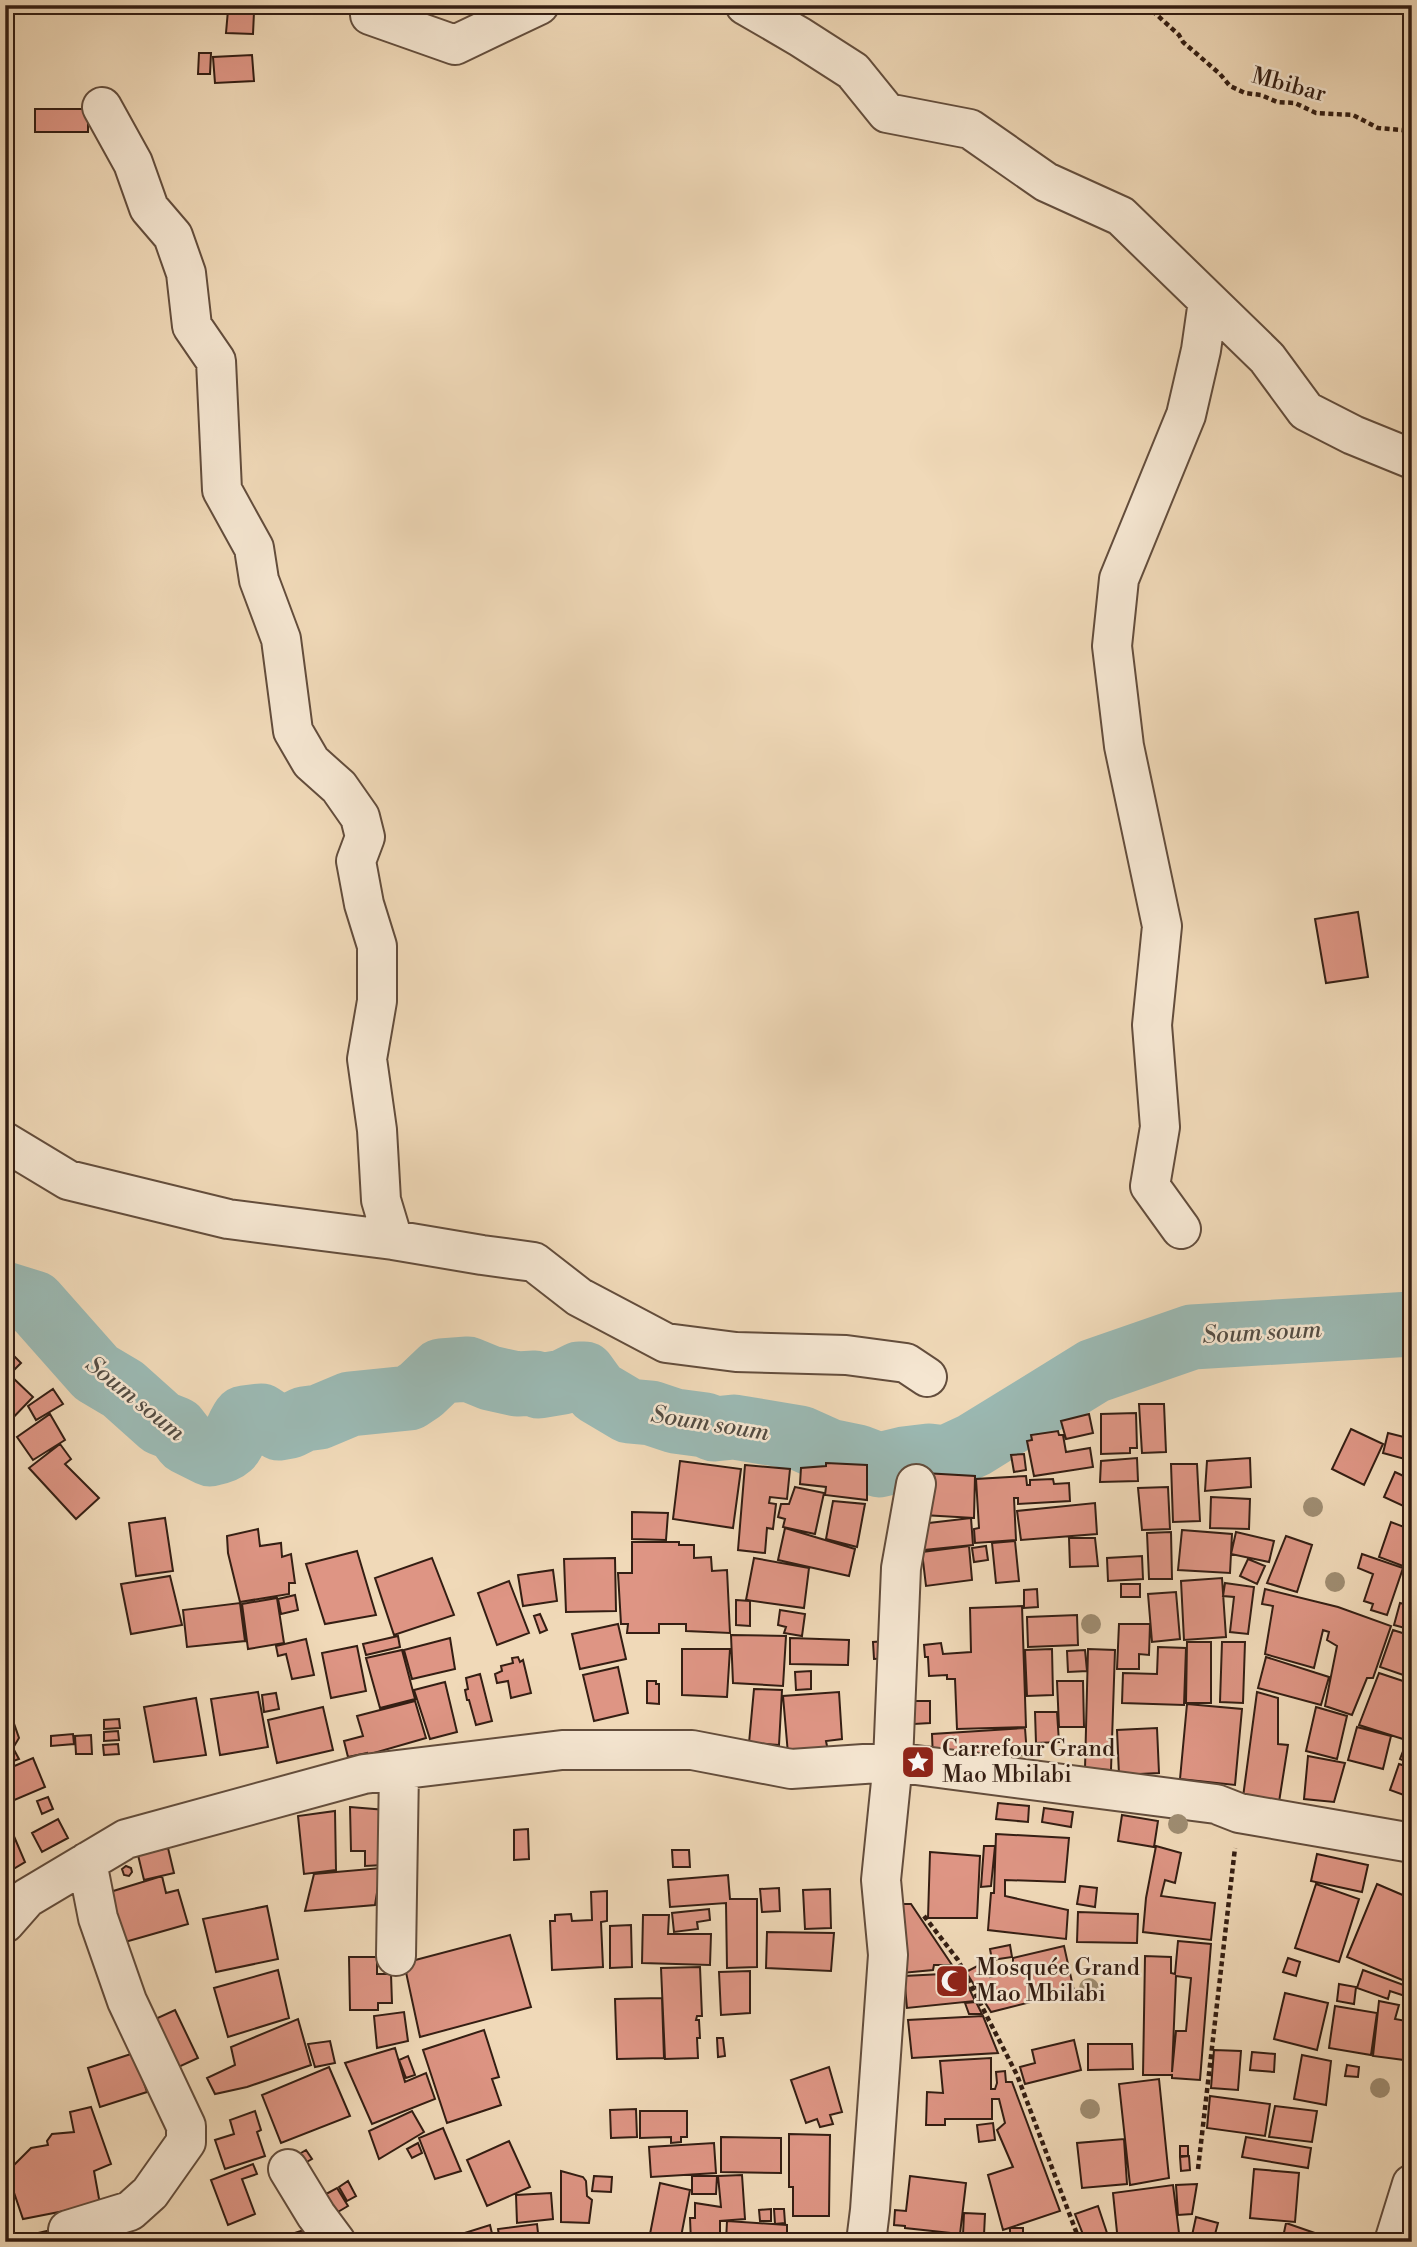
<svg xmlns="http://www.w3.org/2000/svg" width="1417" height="2247" font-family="'Libre Bodoni',serif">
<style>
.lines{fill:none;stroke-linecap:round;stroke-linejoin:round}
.river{stroke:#9bb9b3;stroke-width:65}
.building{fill:#de9584;stroke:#341e13;stroke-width:2;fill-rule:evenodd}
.minor-casing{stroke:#634d3c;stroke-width:42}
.path{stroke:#341e13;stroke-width:4.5;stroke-dasharray:5 3.5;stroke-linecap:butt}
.minor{stroke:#f5e6d1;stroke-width:38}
.tree{fill:#9f8d72}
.labels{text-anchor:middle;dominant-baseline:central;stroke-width:5;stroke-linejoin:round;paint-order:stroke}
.street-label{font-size:23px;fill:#341e13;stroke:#f5e6d1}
.poi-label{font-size:23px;fill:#341e13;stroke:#f5e6d1;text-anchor:start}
.water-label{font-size:24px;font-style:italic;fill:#534c43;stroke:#f5e6d1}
</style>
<rect width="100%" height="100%" fill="#f0d9b8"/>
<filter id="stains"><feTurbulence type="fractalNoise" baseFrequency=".00286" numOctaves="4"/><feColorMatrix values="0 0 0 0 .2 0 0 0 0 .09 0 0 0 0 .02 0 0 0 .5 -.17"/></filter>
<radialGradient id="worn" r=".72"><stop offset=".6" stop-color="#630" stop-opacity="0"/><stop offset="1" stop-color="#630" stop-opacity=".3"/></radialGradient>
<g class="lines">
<path class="river" d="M5 1294 34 1303 96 1373 123 1389 161 1423 176 1429 186 1442 210 1454C239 1449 230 1438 244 1418L261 1416 279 1428 290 1426 304 1419 319 1417 350 1404 409 1398 421 1390 441 1371 468 1369 490 1378 517 1384 535 1383 539 1386 563 1382 579 1374H584L597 1392 629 1411 651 1413 675 1421 705 1425 714 1429 734 1427 800 1438 829 1451 858 1457 879 1465 904 1459 929 1456 946 1458 974 1445 1094 1371 1192 1337 1412 1324"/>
</g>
<path class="building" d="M228 10 254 12 253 34 226 33Z
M199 53H211L210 74H198Z
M252 55 254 81 215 83 213 57Z
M35 109H88V132H35Z
M1358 912 1368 977 1326 983 1315 919Z
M1412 1157V1177L1404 1173Z
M5 1347 21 1363 5 1379Z
M11 1376 33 1397 5 1426V1382Z
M53 1389 63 1404 36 1420 28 1406Z
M1139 1404H1164L1166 1452 1142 1453Z
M1136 1413 1137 1448H1130V1453L1101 1454V1414Z
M50 1414 65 1440 33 1460 17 1437Z
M1089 1414 1093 1433 1066 1439 1061 1421Z
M1351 1429 1383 1444 1364 1485 1332 1469Z
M1058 1431 1059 1435H1063L1066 1452 1090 1448 1093 1467 1034 1476 1027 1441 1032 1440 1031 1435Z
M1388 1433 1412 1439V1461L1383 1453Z
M60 1444 71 1459 65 1464 99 1498 76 1519 29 1468Z
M1024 1454 1026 1470 1014 1472 1011 1455Z
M1137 1458 1138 1481 1100 1482 1101 1461Z
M1250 1458 1251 1487 1205 1491 1207 1461Z
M680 1461 741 1469 733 1528 673 1519Z
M826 1463 867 1465V1500L825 1495 826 1487 800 1484 801 1468 826 1466Z
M1171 1464H1197L1200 1521 1173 1522Z
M745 1465 790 1469 787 1499 770 1497 769 1503 776 1504 773 1529 767 1528 765 1553 738 1550Z
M1395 1472 1412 1480V1510L1384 1497Z
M924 1473 975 1476 974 1518 923 1515Z
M1026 1476 1027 1485H1030V1480L1053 1479 1054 1484 1069 1483 1070 1501 1018 1504V1498H1014L1016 1540 975 1543 974 1529 979 1528 976 1479Z
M795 1487 824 1493 815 1534 783 1527 785 1519 778 1517 781 1504H789Z
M1168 1487 1170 1529 1142 1530 1138 1488Z
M1211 1497 1250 1499 1249 1529 1210 1528Z
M833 1501 865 1504 857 1547 826 1539Z
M1095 1503 1097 1534 1021 1540 1017 1511Z
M632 1512 668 1513 666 1540 632 1539Z
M165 1518 173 1571 136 1576 129 1523Z
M971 1518 973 1545 914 1551 912 1525Z
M1407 1520 1412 1522V1542L1403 1566 1379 1557 1391 1522 1404 1527Z
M785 1528 855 1549 849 1576 778 1560Z
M258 1529 260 1546 281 1543 282 1557 291 1554 295 1583H289V1594L240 1602 228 1553 227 1536Z
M1182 1530 1232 1534 1230 1573 1178 1570Z
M1171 1532 1172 1579H1149L1147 1533Z
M1236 1532 1274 1541 1269 1562 1231 1554Z
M1286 1536 1312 1545 1297 1592 1267 1583Z
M1069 1538H1095L1098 1566 1070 1567Z
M1015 1541 1019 1581 996 1583 992 1543Z
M632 1542H679V1545H694V1558L711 1557 712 1571 727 1570 730 1633 686 1631V1624H659V1633H627L628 1624H621L618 1573H632Z
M969 1546 972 1580 926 1586 922 1552Z
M986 1546 988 1560 974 1562 972 1548Z
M357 1551 376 1615 325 1624 306 1564Z
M1362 1554 1403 1568 1387 1615 1371 1610 1373 1604 1364 1601 1373 1574 1358 1568Z
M1142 1556 1143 1579 1108 1581 1107 1558Z
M432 1558 454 1615 394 1635 375 1578Z
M615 1558 616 1611 566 1612 564 1559Z
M754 1558 809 1568 804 1608 746 1600Z
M1248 1559 1265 1566 1257 1584 1240 1576Z
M553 1570 557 1601 523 1606 518 1575Z
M170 1576 182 1625 131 1634 121 1584Z
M1222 1578 1226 1637 1184 1640 1181 1581Z
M509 1581 529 1633 497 1645 478 1593Z
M1225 1583 1254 1587 1248 1634 1230 1632 1234 1597 1223 1596Z
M1121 1584H1140V1597H1121Z
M1037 1589 1038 1607 1024 1608V1590Z
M1265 1589 1338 1607 1391 1626 1373 1678H1367L1352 1715 1325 1706 1337 1646 1327 1640 1329 1632 1323 1630 1314 1668 1265 1654 1273 1606 1262 1604Z
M1176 1592 1180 1639 1152 1642 1148 1594Z
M295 1595 298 1610 281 1614 278 1599Z
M277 1598 284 1643 248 1649 242 1604Z
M736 1600 750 1601V1626L736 1625Z
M240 1603 245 1641 187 1647 183 1610Z
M1400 1603 1412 1606V1630L1394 1625Z
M1022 1606 1026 1727 957 1729 955 1679H947V1675L929 1676 928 1657H925L924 1645 941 1643 943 1654 971 1652 970 1608Z
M780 1610 805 1614 802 1636 784 1633 786 1627 778 1625Z
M540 1614 547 1630 540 1633 534 1616Z
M1077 1615 1078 1645 1028 1647 1027 1617Z
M618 1624 626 1659 580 1669 572 1634Z
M1119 1624H1150L1149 1655 1139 1654V1669H1117Z
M1393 1630 1412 1636V1678L1380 1667Z
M731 1635 786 1636 783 1686 733 1683Z
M398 1636 400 1647 366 1655 363 1644Z
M450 1638 455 1669 412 1679 404 1650Z
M790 1638 849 1640 848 1665 790 1664Z
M306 1639 314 1675 292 1679 286 1654 278 1656 276 1646Z
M887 1641 889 1658 874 1659 873 1642Z
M1187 1642H1211V1703H1186Z
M1222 1642H1245L1243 1703 1220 1702Z
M357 1646 366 1691 331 1698 322 1653Z
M1158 1647 1186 1648 1184 1705 1122 1703 1123 1673 1157 1674Z
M682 1649H730L727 1697 682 1695Z
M1052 1649 1053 1695 1027 1696 1025 1650Z
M1088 1649 1115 1650 1111 1770 1085 1769Z
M402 1650 415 1699 380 1708 366 1658Z
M1085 1650 1087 1671 1068 1672 1067 1651Z
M518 1657 520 1662 523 1660 531 1693 511 1698 508 1681 497 1683 495 1674 502 1671 501 1666 513 1663 512 1658Z
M1266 1657 1329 1677 1321 1705 1258 1688Z
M618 1667 628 1713 594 1721 583 1675Z
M811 1671V1689L796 1690 795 1672Z
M1379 1673 1412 1684V1723L1406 1740 1359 1725Z
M480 1674 492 1721 476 1725 469 1700H467L465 1690 468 1689 466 1678Z
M647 1681H656V1684H659V1704L647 1703Z
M1057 1681H1083L1084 1727H1059Z
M445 1682 457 1732 430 1739 414 1690Z
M754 1689 782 1690 779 1745 749 1743Z
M258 1692 268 1747 220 1755 211 1699Z
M839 1692 842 1739 826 1741 828 1751 788 1754 783 1696Z
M1257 1692 1278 1698V1744L1288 1745 1279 1802 1243 1797Z
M276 1693 279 1709 264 1712 262 1695Z
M196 1698 206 1755 154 1762 144 1707Z
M415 1701 426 1738 367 1755V1753L348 1757 344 1741 363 1736 357 1716Z
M914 1701H930V1723L914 1724Z
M1187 1704 1242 1709 1235 1785 1180 1779Z
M323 1707 333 1750 277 1763 268 1720Z
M1316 1707 1347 1716 1337 1759 1306 1751Z
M5 1712 11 1715 19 1738 13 1748 19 1759 5 1764Z
M1035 1712H1057L1059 1742 1036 1743Z
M119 1719 120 1728 104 1729V1720Z
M1357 1727 1391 1736 1383 1769 1348 1760Z
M1025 1728 1027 1755 933 1760 932 1734Z
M1157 1728 1159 1773 1119 1775 1117 1730Z
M118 1731 119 1740 104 1741V1732Z
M73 1734 74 1744 51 1746V1736Z
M91 1735 92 1754H76L75 1736Z
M1409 1736 1412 1737V1764L1400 1759Z
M118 1744 119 1754 104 1755 103 1745Z
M1308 1756 1345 1763 1334 1802 1304 1799Z
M33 1758 45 1787 5 1804V1770Z
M1399 1764 1412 1768V1798L1390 1790Z
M48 1797 53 1809 42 1814 37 1801Z
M998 1803 1029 1806 1028 1822 996 1819Z
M350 1807 386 1810 383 1865 365 1866V1851H351Z
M1044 1808 1073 1812 1071 1827 1042 1822Z
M335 1811 336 1870 304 1874 298 1816Z
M1122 1815 1158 1821 1154 1847 1118 1841Z
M58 1819 68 1838 42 1852 32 1833Z
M7 1820 25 1862 5 1874V1821Z
M528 1829 529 1859 514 1860V1830Z
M996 1834 1069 1838 1065 1882 1005 1880V1896L1068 1910 1066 1939 988 1930 991 1893H994Z
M984 1846H995L991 1886 981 1887Z
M1156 1846 1181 1853 1175 1883 1165 1880 1161 1896 1215 1903 1211 1940 1143 1932 1146 1898Z
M168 1848 174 1873 144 1880 138 1855Z
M672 1850H689L690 1867H673Z
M930 1852 980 1856 977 1918H928Z
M1317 1854 1368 1865 1362 1892 1311 1881Z
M126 1866 131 1868 132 1872 129 1876 124 1875 122 1869Z
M381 1868 375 1905 305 1911 314 1874Z
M728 1875 730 1899H757V1967L727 1968 726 1903 670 1907 668 1880Z
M162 1876 166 1893 178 1890 188 1924 125 1942 110 1892Z
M1316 1884 1359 1899 1339 1962 1295 1948Z
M1377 1884 1412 1899V1984L1347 1957Z
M1080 1886 1097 1888 1095 1907 1077 1904Z
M779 1888 780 1911 762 1912 760 1889Z
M830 1889 831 1928 805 1929 803 1890Z
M607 1891V1921L601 1922 603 1967 552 1970 550 1921H555V1915L571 1914 572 1921 592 1920 591 1892Z
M896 1904H911L952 1965H934L933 1970 902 1973Z
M267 1906 278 1959 216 1972 203 1919Z
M709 1909 710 1920 697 1922 698 1929 674 1932 672 1913Z
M1078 1912 1138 1914 1137 1943 1077 1942Z
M643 1915H669L668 1934H711L710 1965 642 1963Z
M631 1925 632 1967 610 1968V1926Z
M767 1932 834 1933 831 1971 766 1968Z
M510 1935 531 2007 420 2037 404 1963Z
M1178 1941 1211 1944 1200 2080 1172 2078V2075H1143L1145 1956 1171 1957V1973L1175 1974ZM1176 1976 1191 1978 1186 2031H1176L1172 2072Z
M1010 1945 1012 1957 992 1960 990 1949Z
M1064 1946 1074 1991 991 2012 966 1972 983 1963 990 1977 1013 1970V1958Z
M349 1957H377V1974H391L392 2003H378V2010H350Z
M1288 1958 1300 1962 1296 1976 1283 1972Z
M700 1967 702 2016H697L696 2020H699L700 2038H697L698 2058 665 2059 661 1968Z
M278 1970 289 2018 228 2037 214 1988Z
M1363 1970 1409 1987 1405 1996 1390 1991 1388 1999 1357 1988Z
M750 1971V2013L721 2015 719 1972Z
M962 1973 975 2001 907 2008 904 1976Z
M1339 1984 1356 1987 1354 2004 1337 2001Z
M1285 1993 1328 2003 1317 2050 1274 2039Z
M662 1998 664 2058 617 2059 615 1999Z
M1379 2001 1399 2005 1395 2019 1412 2022V2061L1373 2056Z
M976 2002 982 2014H969L965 2003Z
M1335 2006 1377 2013 1371 2055 1329 2048Z
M175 2010 198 2058 172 2070 151 2021Z
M404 2012 408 2041 377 2048 374 2016Z
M983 2016 998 2053 912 2058 908 2020Z
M298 2019 311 2065 247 2087 215 2094 207 2078 235 2065 231 2047Z
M484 2030 499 2077 492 2079 501 2105 447 2123 423 2050Z
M717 2038H723L725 2056 718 2057Z
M1074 2040 1081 2070 1025 2084 1020 2067 1035 2063 1032 2050Z
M330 2041 335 2063 315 2067 308 2044Z
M1088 2044H1132L1133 2069 1088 2070Z
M395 2048 405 2082 426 2073 435 2099 372 2124 345 2063Z
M1214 2050 1241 2051 1238 2090 1211 2088Z
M1252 2052 1275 2054 1274 2072 1250 2070Z
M134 2053 147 2092 100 2107 88 2068Z
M1302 2055 1331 2061 1326 2105 1294 2099Z
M408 2056 415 2075 406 2078 399 2060Z
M991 2058V2089H995L997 2083 996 2072 1005 2071 1006 2082H1012L1060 2211 1003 2230 988 2175 1013 2167 997 2130 1005 2123 999 2099H992V2119H945V2125H926L927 2092 943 2093 940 2061Z
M1347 2065 1359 2067 1358 2077 1345 2076Z
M329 2067 350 2116 281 2143 262 2095Z
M829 2067 842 2112 830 2115 833 2124 820 2127 817 2119 806 2123 791 2080Z
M1159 2079 1169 2178 1130 2185 1119 2084Z
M1210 2096 1270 2104 1265 2136 1207 2128Z
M1275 2106 1317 2111 1312 2142 1269 2137Z
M91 2107 111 2164 94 2171 100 2204 23 2219 7 2172 31 2148 48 2145 47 2141 52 2134 74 2132 70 2112Z
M636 2109 637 2137 611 2138 610 2110Z
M255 2111 261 2130 257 2132 265 2156 225 2169 215 2140 234 2134 230 2120Z
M412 2111 424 2132 379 2159 369 2131Z
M640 2111H687V2137H681V2142L671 2143V2137L640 2138Z
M993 2123 995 2140 979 2142 977 2125Z
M443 2128 461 2171 435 2179 419 2138Z
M789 2134 830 2135 829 2216H793V2187H789Z
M721 2137 781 2138V2173L721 2172Z
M1246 2137 1311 2148 1308 2168 1242 2157Z
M1124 2139 1127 2184 1082 2188 1077 2143Z
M509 2141 530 2187 487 2206 467 2160Z
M418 2143 422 2153 412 2158 407 2149Z
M714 2143 716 2173 651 2177 649 2147Z
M1180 2146H1188V2156H1180Z
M306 2150 312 2159 296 2168 291 2159Z
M1189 2156 1190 2170 1181 2171 1180 2157Z
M253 2164 257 2174 242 2179 255 2214 228 2225 211 2180Z
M1254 2169 1299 2173 1295 2222 1250 2218Z
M561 2171 583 2177 586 2181 587 2196 592 2200 589 2223 561 2222Z
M742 2175 745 2219 720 2221V2242H691L690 2218H695V2203L721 2207 718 2176Z
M594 2176 612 2177 611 2192 592 2191Z
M692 2176H717L716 2194H692Z
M910 2176 966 2183 960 2234 905 2228V2226L894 2225 895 2210 906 2211Z
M348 2181 356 2196 347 2201 339 2187Z
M660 2183 690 2190 680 2242 650 2234Z
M1197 2184 1192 2214 1178 2215 1176 2185Z
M1173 2185 1180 2241 1118 2242 1113 2193Z
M337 2188 348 2206 326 2219 315 2200Z
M551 2193 553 2219 517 2223 516 2195Z
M1098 2206 1110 2242H1086L1075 2214Z
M771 2209V2221H760L759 2210Z
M774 2209H784L785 2223 775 2224Z
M964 2213 985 2214 984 2235 1037 2237V2242H979L978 2235H963Z
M1196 2217 1218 2223 1213 2242 1191 2240Z
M727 2221 787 2225V2239L814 2242H726Z
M1286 2223 1335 2240V2242H1282Z
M537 2224 539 2242H500L498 2229Z
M490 2225 494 2242H436Z
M1010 2228H1023V2236H1010Z
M307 2229 312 2242H267Z
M51 2230 53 2242H22L21 2237Z
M1276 2234 1282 2235 1281 2242H1273Z
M428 2235 430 2242H404Z
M647 2236 665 2242H646Z
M1043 2239 1072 2240V2242H1043Z"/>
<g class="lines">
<g class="minor-casing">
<path id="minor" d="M745 5 800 37 853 71 887 113 970 129 1046 182 1121 216 1267 358 1306 411 1353 435 1412 459
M370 15 455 45 539 5
M102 107 133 163 149 208 173 236 186 273 192 326 216 361 222 490 254 548 259 580 281 639 293 731 311 762 339 787 360 817 365 837 356 861 364 904 377 946V1001L367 1059 377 1130 381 1200 393 1240
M5 1142 68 1180 228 1219 393 1240 482 1255 534 1262 579 1297 666 1343 736 1352 846 1355 906 1363 927 1377
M1181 1229 1150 1186 1160 1127 1152 1025 1162 926 1124 746 1112 646 1119 579 1186 415 1201 350 1208 301
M5 1923 27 1898 126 1839 364 1774 562 1750H692L791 1769 893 1762 901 1568 916 1484
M396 1956 399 1770
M288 2169 316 2215 336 2242
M68 2230 130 2211 150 2193 186 2142V2126L127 2001 98 1918 87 1862
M866 2242 870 2210 888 1955 881 1880 893 1762 1216 1804 1239 1813 1412 1843
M1394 2242 1412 2184"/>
</g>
<path class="path" d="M1146 5 1179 35 1183 42 1220 74 1230 86 1245 93 1261 95 1277 102 1295 103 1316 113 1353 115 1378 128 1412 131
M924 1916 958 1960 1017 2075 1080 2242
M1198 2169 1235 1848"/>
<use href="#minor" class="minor"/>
</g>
<g class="tree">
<circle cx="1313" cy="1507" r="10"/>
<circle cx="1335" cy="1582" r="10"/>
<circle cx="1091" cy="1624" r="10"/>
<circle cx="1178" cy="1824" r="10"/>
<circle cx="1089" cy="1988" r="10"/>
<circle cx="1380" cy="2088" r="10"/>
<circle cx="1090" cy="2109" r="10"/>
</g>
<defs>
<g id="sight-square" transform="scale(1.75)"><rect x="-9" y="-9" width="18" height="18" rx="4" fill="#8f2418" stroke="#f5e6d1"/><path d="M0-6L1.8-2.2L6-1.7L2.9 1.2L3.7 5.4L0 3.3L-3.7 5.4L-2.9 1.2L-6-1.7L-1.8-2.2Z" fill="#fff"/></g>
<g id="mosque-square" transform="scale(1.75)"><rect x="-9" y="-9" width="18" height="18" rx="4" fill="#8f2418" stroke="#f5e6d1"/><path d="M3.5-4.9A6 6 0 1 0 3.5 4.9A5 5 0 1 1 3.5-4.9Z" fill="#fff"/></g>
</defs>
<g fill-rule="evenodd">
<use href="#sight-square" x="918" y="1762"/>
<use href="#mosque-square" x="952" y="1981"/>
</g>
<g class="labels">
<g class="street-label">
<text transform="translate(1289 85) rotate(15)">Mbibar</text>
</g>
<g class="poi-label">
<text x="942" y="1749">Carrefour Grand<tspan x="942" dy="26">Mao Mbilabi</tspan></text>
<text x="976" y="1968">Mosquée Grand<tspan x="976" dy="26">Mao Mbilabi</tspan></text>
</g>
<g class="water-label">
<text transform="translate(1262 1333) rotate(-3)">Soum soum</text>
<text transform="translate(135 1399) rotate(39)">Soum soum</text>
<text transform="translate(710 1424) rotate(9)">Soum soum</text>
</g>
</g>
<rect width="1417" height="2247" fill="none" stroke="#f0d9b8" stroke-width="28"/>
<rect x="7" y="7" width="1403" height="2233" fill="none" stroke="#341e13" stroke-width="3.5"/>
<rect x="14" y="14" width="1389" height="2219" fill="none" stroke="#341e13" stroke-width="2"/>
<rect width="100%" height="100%" filter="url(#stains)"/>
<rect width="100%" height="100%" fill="url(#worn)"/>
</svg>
